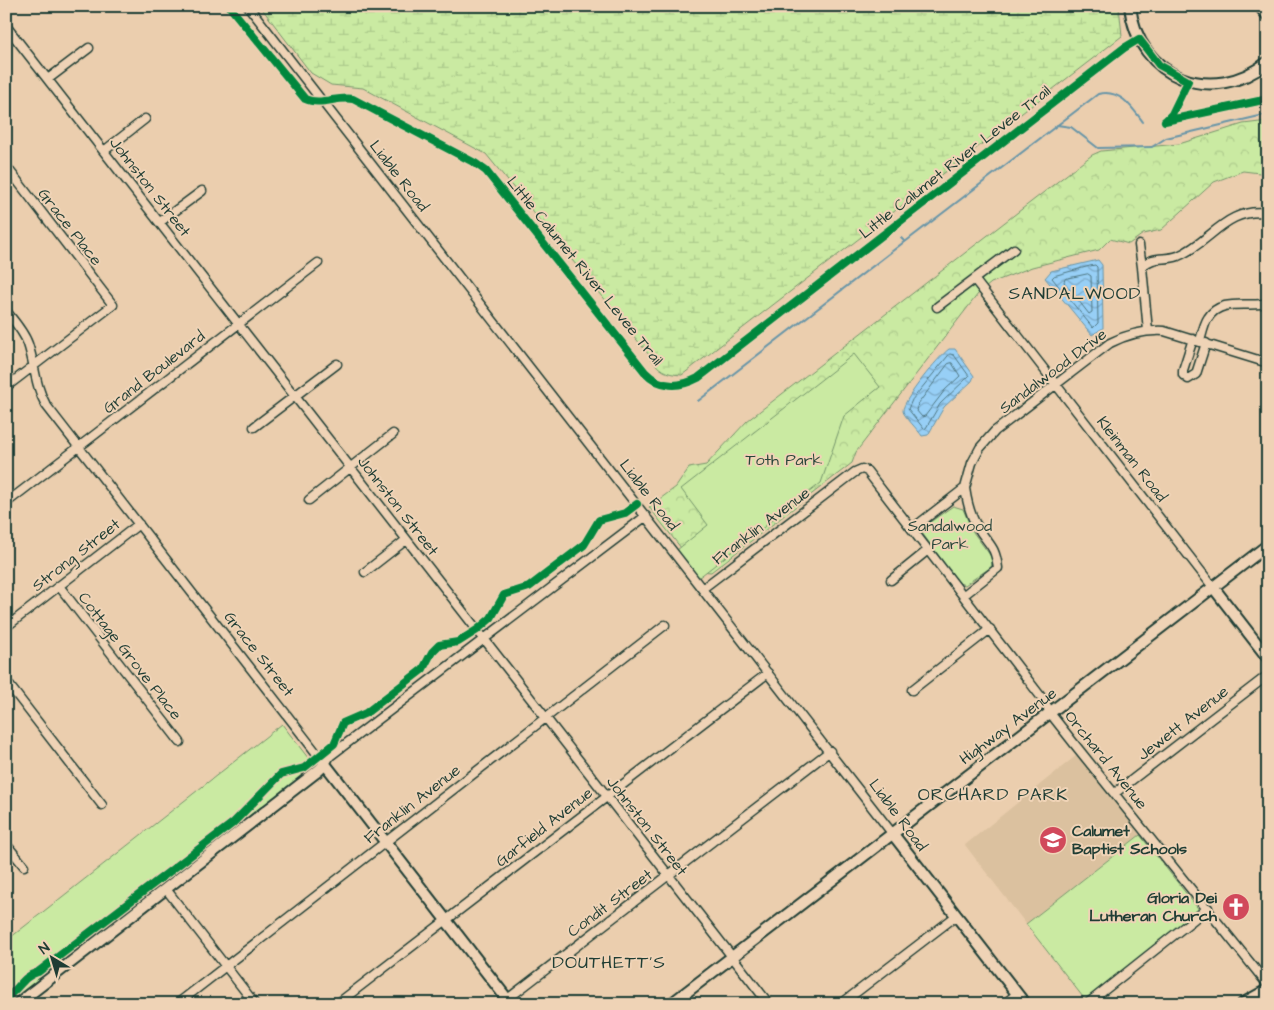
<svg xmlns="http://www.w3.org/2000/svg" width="1274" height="1010" font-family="'Architects Daughter',sans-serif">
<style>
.built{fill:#dbc19f}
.forest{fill:url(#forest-crowns);stroke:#74946b}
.wetland{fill:url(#wetland-marsh);stroke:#74946b}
.park{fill:#caeaa2;stroke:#74946b}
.water{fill:url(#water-waves);stroke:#6795a8}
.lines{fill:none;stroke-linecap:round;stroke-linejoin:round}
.shore{stroke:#4f7782;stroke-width:1}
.stream{stroke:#6795a8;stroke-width:2}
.street-casing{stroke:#1f3d34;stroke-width:11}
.secondary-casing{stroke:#1f3d34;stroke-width:14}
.primary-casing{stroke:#1f3d34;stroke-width:15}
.highway-casing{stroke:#1f3d34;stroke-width:18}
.street{stroke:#efd3b6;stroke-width:8}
.secondary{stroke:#efd3b6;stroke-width:10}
.primary{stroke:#efd3b6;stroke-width:11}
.highway{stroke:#efd3b6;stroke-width:14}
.cycleway-casing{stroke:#efd3b6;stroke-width:11}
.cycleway{stroke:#00873e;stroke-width:8}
.labels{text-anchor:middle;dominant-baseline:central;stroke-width:4;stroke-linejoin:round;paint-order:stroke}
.street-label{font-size:16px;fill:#1f3d34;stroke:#efd3b6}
.park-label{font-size:16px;fill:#28463a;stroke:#efd3b6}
.poi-label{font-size:16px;font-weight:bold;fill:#1f3d34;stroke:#efd3b6;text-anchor:start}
.neighbourhood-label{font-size:18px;letter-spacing:1px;fill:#1f3d34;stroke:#efd3b6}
</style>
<defs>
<pattern id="forest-crowns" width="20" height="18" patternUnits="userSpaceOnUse" patternTransform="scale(1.25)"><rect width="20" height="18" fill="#caeaa2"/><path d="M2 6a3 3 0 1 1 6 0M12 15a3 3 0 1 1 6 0" fill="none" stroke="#adca8c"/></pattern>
<pattern id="wetland-marsh" width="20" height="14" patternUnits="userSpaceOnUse" patternTransform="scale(1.25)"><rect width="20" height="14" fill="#caeaa2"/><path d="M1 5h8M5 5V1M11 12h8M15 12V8" fill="none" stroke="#adca8c"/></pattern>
<pattern id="water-waves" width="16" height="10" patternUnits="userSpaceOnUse" patternTransform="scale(1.25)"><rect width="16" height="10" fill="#97cff6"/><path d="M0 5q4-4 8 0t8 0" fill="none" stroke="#7ba9c8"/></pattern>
</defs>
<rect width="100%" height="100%" fill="#ebceae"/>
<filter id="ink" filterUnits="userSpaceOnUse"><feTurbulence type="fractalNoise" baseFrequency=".02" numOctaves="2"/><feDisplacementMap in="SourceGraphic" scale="10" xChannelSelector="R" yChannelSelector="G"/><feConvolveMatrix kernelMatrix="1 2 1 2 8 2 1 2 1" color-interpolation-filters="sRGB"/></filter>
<g filter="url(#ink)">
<path class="built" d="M1077 755 1140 835 1026 924 965 845Z"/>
<path class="forest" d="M1268 121V174L1243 171 1214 182 1161 230 1143 234 1129 244 1110 239 1099 250 1032 267 991 283 978 294 856 452 852 463 711 572 699 571 649 507 676 487 689 468 706 465 747 421 1092 155 1101 151 1179 144 1243 124Z"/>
<path class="wetland" d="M260 6H1119L1122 36 682 375C665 374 658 370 650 356L486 154 363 88 331 85 311 73Z"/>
<path class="park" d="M854 354 880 387 844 416 821 483 698 578 677 550 708 525 681 489Z
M953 506 963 509 973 532 993 559 991 567 965 585 959 583 922 533 923 527Z
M282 724 315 767 11 1000 6 994V941Z
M1140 835 1200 911 1086 1001 1026 924Z"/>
<path class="water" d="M1098 260 1102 265 1103 328 1092 335 1045 278 1051 271Z
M949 349H955L974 376 972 381 944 407 928 435 922 436C919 431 903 415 903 411 902 401 939 356 949 349Z"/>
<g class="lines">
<path class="shore" d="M1090 266 1095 265 1097 267 1098 323 1093 328 1052 278 1054 276Z
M1088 274 1091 276 1092 312 1089 314 1064 282 1065 279Z
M950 354 954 355 969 376 940 404 926 428 924 429 908 409 912 400Z
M952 363 960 376 945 390 925 416 922 417 916 410 918 404 948 364Z"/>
<path class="stream" d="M1057 125 1071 127 1098 148 1152 147 1166 138 1268 114
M901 238 905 242 1098 94C1119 88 1132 107 1143 122
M698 401 904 242"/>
<g class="street-casing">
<path id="street" d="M248 6 892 833
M6 26 769 1004
M48 79 89 48
M104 151 145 119
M6 166 113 305 6 387
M160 222 202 191
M1139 245 1142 267
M974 279 1213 587
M937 307 1014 249
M6 311C14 321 24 332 28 344 35 365 35 386 46 405L325 764 330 756 646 516
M1148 331 1142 267C1152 255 1165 261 1178 256 1212 242 1225 207 1268 213
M1193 339 1183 370V375L1188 379 1196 374 1206 343
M1200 341C1202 334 1204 324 1208 318 1221 297 1249 308 1268 303
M254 427 337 364
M309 500 393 434
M6 503 318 263
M912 529 965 488 972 463 980 448 995 431 1110 343C1128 334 1144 330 1164 331L1268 363
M365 572 406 540
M891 580 928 550
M59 586 180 742
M702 589 855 472 862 469 867 471 1045 702 1050 713 1076 746 1268 985
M964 595 998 568C995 544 988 545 977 526 970 515 967 502 965 488
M6 627 139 524
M6 681 102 805
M912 690 990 629
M1115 793 1268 675
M1266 801H1268
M6 844 24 866
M166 889 255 1004
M177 1004 665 625
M337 1004 768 673
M501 1004 830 751
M841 1004 956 916
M1004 1004 1017 994
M1087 1004 1208 908"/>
</g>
<g class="secondary-casing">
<path id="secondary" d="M1130 6C1138 78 1212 107 1268 62
M1213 587 1268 658
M892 833 1025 1004
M17 1004 319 770 325 764 511 1004
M671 1004 1268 545"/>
</g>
<g class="primary-casing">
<path id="primary" d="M1243 1004 1268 990"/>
</g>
<g class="highway-casing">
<path id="highway" d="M1262 6 1268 13"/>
</g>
<use href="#street" class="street"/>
<use href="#secondary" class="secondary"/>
<use href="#primary" class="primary"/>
<use href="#highway" class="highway"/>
<g class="cycleway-casing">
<path id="cycleway" d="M229 6 305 99C320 106 337 96 353 99L475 163 486 171 645 372C660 388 679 388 698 378L1124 48 1139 39 1159 65 1188 81 1172 114 1165 121
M1165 121 1268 99
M6 998C19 989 23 976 38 972L233 823 281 774 304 768 334 744 343 723 366 713 423 669 432 652 439 645 458 642 477 630 491 618 504 595 529 587 584 545 599 520 625 513 637 504"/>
</g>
<use href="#cycleway" class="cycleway"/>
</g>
</g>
<defs>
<g id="school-disc" transform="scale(1.4375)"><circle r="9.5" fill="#d1495b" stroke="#efd3b6"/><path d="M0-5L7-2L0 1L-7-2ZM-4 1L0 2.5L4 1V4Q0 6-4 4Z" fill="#fff"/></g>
<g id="church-disc" transform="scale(1.4375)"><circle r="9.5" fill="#d1495b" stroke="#efd3b6"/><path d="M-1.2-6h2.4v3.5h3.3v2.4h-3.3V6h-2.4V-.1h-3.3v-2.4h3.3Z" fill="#fff"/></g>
</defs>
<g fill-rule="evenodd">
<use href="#school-disc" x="1053" y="840"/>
<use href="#church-disc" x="1236" y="907"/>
</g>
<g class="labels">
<g class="street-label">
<text transform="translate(955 162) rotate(-38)">Little Calumet River Levee Trail</text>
<text transform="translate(399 176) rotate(52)">Liable Road</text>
<text transform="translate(150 187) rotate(52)">Johnston Street</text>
<text transform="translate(70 227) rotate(52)">Grace Place</text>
<text transform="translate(585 271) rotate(51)">Little Calumet River Levee Trail</text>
<text transform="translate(1053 371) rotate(-37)">Sandalwood Drive</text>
<text transform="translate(154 372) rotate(-38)">Grand Boulevard</text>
<text transform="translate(1132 459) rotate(52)">Kleinman Road</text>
<text transform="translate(649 495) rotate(52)">Liable Road</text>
<text transform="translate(398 506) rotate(52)">Johnston Street</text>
<text transform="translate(761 526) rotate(-37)">Franklin Avenue</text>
<text transform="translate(76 555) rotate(-38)">Strong Street</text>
<text transform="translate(259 654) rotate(52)">Grace Street</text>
<text transform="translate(130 656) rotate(52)">Cottage Grove Place</text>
<text transform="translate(1183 723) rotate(-38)">Jewett Avenue</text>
<text transform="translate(1008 726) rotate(-37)">Highway Avenue</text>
<text transform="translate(1106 760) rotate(51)">Orchard Avenue</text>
<text transform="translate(412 804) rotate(-38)">Franklin Avenue</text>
<text transform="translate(898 815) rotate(53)">Liable Road</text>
<text transform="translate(647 826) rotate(52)">Johnston Street</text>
<text transform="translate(544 827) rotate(-38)">Garfield Avenue</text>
<text transform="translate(610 903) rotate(-37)">Condit Street</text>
</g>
<g class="park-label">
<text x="784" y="460">Toth Park</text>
<text x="950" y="526">Sandalwood<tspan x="950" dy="18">Park</tspan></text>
</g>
<g class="poi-label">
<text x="1072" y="831">Calumet<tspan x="1072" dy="18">Baptist Schools</tspan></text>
<text x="1217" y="898" text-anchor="end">Gloria Dei<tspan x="1217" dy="18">Lutheran Church</tspan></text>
</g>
<g class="neighbourhood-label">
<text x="1075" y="293">SANDALWOOD</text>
<text x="993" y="794">ORCHARD PARK</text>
<text x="609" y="962">DOUTHETT'S</text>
</g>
</g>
<rect width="1274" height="1010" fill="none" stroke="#efd3b6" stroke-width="25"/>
<rect x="12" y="12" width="1249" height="985" fill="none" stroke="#1f3d34" stroke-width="2" filter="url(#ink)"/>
<g transform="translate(52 958) rotate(322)" stroke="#efd3b6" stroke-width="4" paint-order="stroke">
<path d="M0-4L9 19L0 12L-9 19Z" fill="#1f3d34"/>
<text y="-8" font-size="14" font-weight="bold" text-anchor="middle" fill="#1f3d34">N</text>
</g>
</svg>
